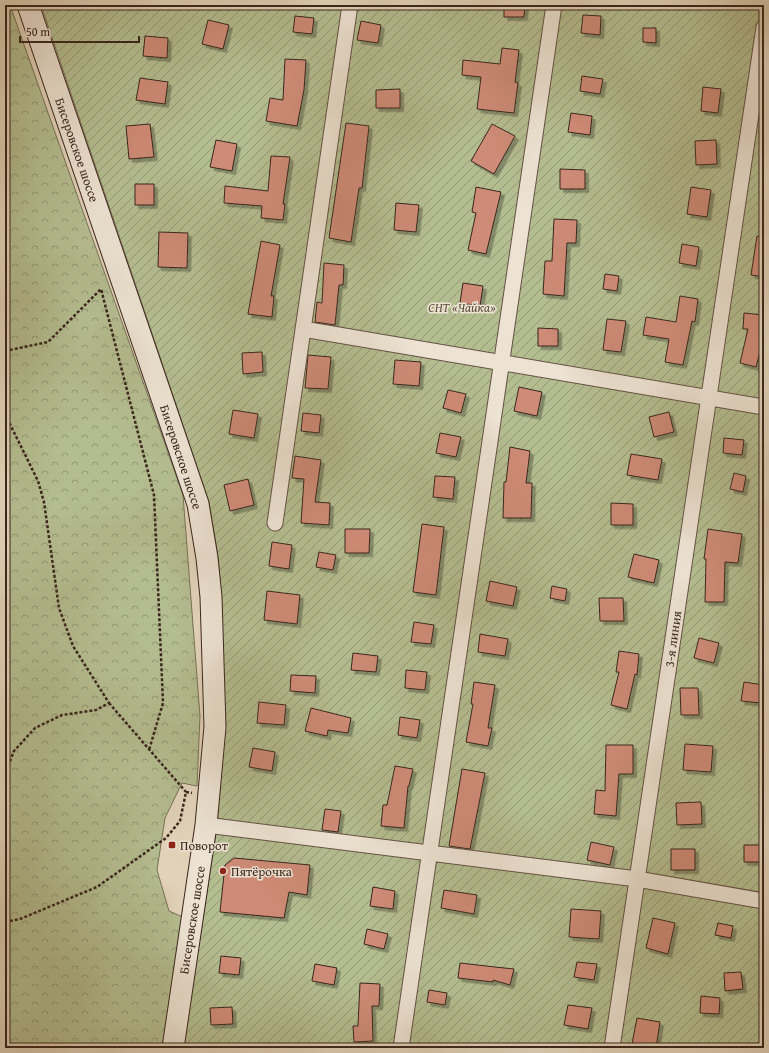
<svg xmlns="http://www.w3.org/2000/svg" width="769" height="1053" font-family="'Gentium Book Plus',serif">
<style>
.forest{fill:url(#forest-crowns);stroke:#777256}
.garden{fill:url(#garden-furrows);stroke:#777256}
.building{fill:#ce8b77;stroke:#3a261c;filter:url(#shadow)}
.lines{fill:none;stroke-linecap:round;stroke-linejoin:round}
.street-casing{stroke:#645244;stroke-width:17}
.secondary-casing{stroke:#3a261c;stroke-width:23}
.path{stroke:#3a261c;stroke-width:2.5;stroke-dasharray:3 2;stroke-linecap:butt}
.street{stroke:#ede3d3;stroke-width:15}
.secondary{stroke:#ede3d3;stroke-width:21}
.poi-dot{fill:#8f2418;stroke:#ede3d3;stroke-width:1.5}
.labels{text-anchor:middle;dominant-baseline:central;stroke-width:3;stroke-linejoin:round;paint-order:stroke}
.street-label{font-size:13px;fill:#3a261c;stroke:#ede3d3}
.park-label{font-size:13px;font-style:italic;fill:#584c39;stroke:#ede3d3}
.poi-label{font-size:13px;fill:#3a261c;stroke:#ede3d3;text-anchor:start}
</style>
<defs>
<pattern id="forest-crowns" width="20" height="18" patternUnits="userSpaceOnUse"><rect width="20" height="18" fill="#b4bd90"/><path d="M2 6a3 3 0 1 1 6 0M12 15a3 3 0 1 1 6 0" fill="none" stroke="#939975"/></pattern>
<pattern id="garden-furrows" width="10" height="10" patternUnits="userSpaceOnUse"><rect width="10" height="10" fill="#b4bd90"/><path d="M-1 1l2-2M0 10L10 0M9 11l2-2" fill="none" stroke="#939975"/></pattern>
<filter id="shadow"><feDropShadow dx="3.5" dy="3.5" stdDeviation="0" flood-color="#0004"/></filter>
</defs>
<rect width="100%" height="100%" fill="#e3d4bb"/>
<filter id="stains"><feTurbulence type="fractalNoise" baseFrequency=".005" numOctaves="4"/><feColorMatrix values="0 0 0 0 .2 0 0 0 0 .09 0 0 0 0 .02 0 0 0 .5 -.17"/></filter>
<radialGradient id="worn" r=".72"><stop offset=".6" stop-color="#630" stop-opacity="0"/><stop offset="1" stop-color="#630" stop-opacity=".3"/></radialGradient>
<path class="forest" d="M5 5H10L183 495 200 716 197 786 182 783 165 818 157 870 169 911 185 918 162 1048H5V604L9 572 5 547Z"/>
<path class="garden" d="M41 5H764V1048H183L217 827 225 726 221 596 218 556 209 502Z"/>
<path class="building" d="M504 5H525L524 17H504Z
M583 15 601 16 600 35 581 33Z
M295 16 314 18 312 34 293 32Z
M208 20 229 25 223 49 202 44Z
M361 21 381 25 378 43 357 40Z
M643 28H656V43L643 42Z
M145 36 168 38 167 58 143 56Z
M502 48 519 50 515 82 518 83 514 113 477 109 481 77 462 75 463 60 500 64Z
M285 59 306 60 304 90 297 126 266 121 270 98 283 100Z
M582 76 603 79 600 94 580 91Z
M140 78 168 82 165 104 136 100Z
M703 87 721 89 718 113 701 111Z
M400 89V108H376V90Z
M571 113 592 116 590 135 568 132Z
M346 123 369 126 362 188H359L351 242 329 238Z
M150 124 154 157 129 159 126 126Z
M492 124 515 136 494 174 471 161Z
M216 140 237 144 232 171 210 167Z
M716 140 717 164 696 165 695 141Z
M271 156 290 157 283 204H285L283 220 261 218 262 206 224 203 225 186 268 191Z
M560 169 585 170V189H560Z
M135 184H154V205H135Z
M476 187 501 192 486 254 468 250 476 213 472 212Z
M691 187 711 190 707 217 687 214Z
M396 203 419 205 416 232 394 230Z
M554 219 577 220 576 243H567L564 296 543 294 545 261H552Z
M159 232 188 233 187 268 158 267Z
M757 236 764 237V277L751 275Z
M261 241 280 245 271 296H274L272 317 248 314Z
M682 244 699 247 696 266 679 263Z
M324 263 344 265 343 285H339L335 325 315 322 317 302 322 303Z
M605 274 619 276 617 291 603 289Z
M463 283 483 286 480 306 460 303Z
M680 296 698 299 695 322 692 321 683 365 665 362 669 339 643 335 646 317 676 322Z
M744 313 763 315 762 344 756 367 740 363 748 329H743Z
M607 319 626 321 621 352 603 350Z
M538 328 558 329V346H538Z
M262 352 263 372 243 374 242 353Z
M308 355 331 357 328 389 305 388Z
M395 360 421 362 419 386 393 384Z
M519 387 542 392 537 416 514 411Z
M448 390 466 394 461 413 443 408Z
M233 410 258 414 254 438 229 434Z
M669 412 674 432 654 437 649 417Z
M303 413 321 415 319 433 301 431Z
M440 433 461 437 456 457 436 453Z
M724 438 744 440 742 455 723 453Z
M510 447 530 451 526 483H532L531 518H503L504 482H506Z
M631 454 662 459 658 480 627 475Z
M295 456 321 460 315 502 330 503 329 525 301 523 304 479 292 478Z
M734 473 746 476 743 492 730 489Z
M435 476 455 477 453 499 433 497Z
M248 479 254 505 230 511 224 485Z
M611 503 633 504V525H611Z
M422 524 444 527 436 595 413 592Z
M345 529H370L369 553H345Z
M708 529 742 534 738 563 725 562 724 602H705L706 559H704Z
M272 542 292 545 289 569 269 566Z
M319 552 336 555 333 570 316 567Z
M634 554 659 560 654 583 628 577Z
M490 581 517 587 513 606 486 601Z
M552 586 567 589 565 601 550 598Z
M267 591 300 595 297 624 264 620Z
M599 598H623L624 621H600Z
M414 622 434 625 431 644 411 642Z
M480 634 508 639 505 656 478 652Z
M699 638 719 643 714 663 694 658Z
M619 651 639 654 637 675 635 674 627 709 611 705 619 672H616Z
M353 653 378 656 376 672 351 670Z
M406 670 427 672 425 690 405 688Z
M291 675 316 676 315 693 290 691Z
M474 682 495 685 488 728H492L488 746 466 742 473 704H471Z
M744 682 763 685 761 703 741 701Z
M680 688H698L699 715H681Z
M259 702 286 705 284 725 257 723Z
M311 708 351 718 348 733 328 730 327 736 305 731Z
M400 717 420 720 417 738 398 735Z
M685 744 713 746 711 772 683 770Z
M606 745H633V774H619L616 816 594 814 596 790 605 791Z
M253 748 275 752 272 771 249 767Z
M395 766 413 769 409 786H408L404 828 381 826 383 805H387Z
M462 769 485 773 470 849 449 846Z
M701 802 702 824 677 825 676 803Z
M325 809 341 811 338 832 322 830Z
M591 842 614 847 610 865 587 860Z
M744 845H764V862H744Z
M671 849H695V870H671Z
M234 858 310 865 307 895 289 892 284 918 220 912 225 865Z
M373 887 395 891 393 909 370 906Z
M444 890 477 895 474 914 441 908Z
M571 909 601 911 599 939 569 937Z
M653 918 675 923 668 954 646 948Z
M718 923 733 926 731 938 715 935Z
M367 929 388 934 384 949 364 944Z
M221 956 241 958 239 975 219 973Z
M577 962 597 964 594 980 574 977Z
M460 963 495 967 514 969 510 985 493 980V982L458 978Z
M315 964 337 968 334 985 312 981Z
M741 972 743 989 725 991 724 973Z
M360 983 380 984 379 1006H372L373 1041 354 1042 353 1026H358Z
M429 990 447 993 445 1005 427 1002Z
M701 996 720 998 719 1014 700 1013Z
M568 1005 592 1008 588 1029 564 1025Z
M232 1007 233 1024 211 1025 210 1008Z
M637 1018 660 1022 656 1048 632 1044Z"/>
<g class="lines">
<g class="street-casing">
<path id="street" d="M303 329 764 407
M275 523 350 5
M206 825 637 879 764 901
M401 1048 554 5
M612 1048 764 27"/>
</g>
<g class="secondary-casing">
<path id="secondary" d="M28 5 198 504 207 558 211 597 215 727 206 825 173 1048"/>
</g>
<path class="path" d="M5 351 48 342 101 289 154 495 163 703 149 750
M5 414 38 481 44 502 59 608 73 646 109 703 96 710 62 715 35 728 14 751 5 774
M109 703 186 792
M5 922 20 919 97 887 166 838 180 821 186 792 192 793"/>
<use href="#street" class="street"/>
<use href="#secondary" class="secondary"/>
</g>
<g class="poi-dot">
<rect x="168" y="841" width="8" height="8" rx="2"/>
<circle cx="223" cy="871" r="4"/>
</g>
<g class="labels">
<g class="street-label">
<text transform="translate(77 150) rotate(71)">Бисеровское шоссе</text>
<text transform="translate(181 457) rotate(72)">Бисеровское шоссе</text>
<text transform="translate(673 639) rotate(-82)">3-я линия</text>
<text transform="translate(192 920) rotate(-81)">Бисеровское шоссе</text>
</g>
<g class="park-label">
<text x="462" y="307">СНТ «Чайка»</text>
</g>
<g class="poi-label">
<text x="180" y="845">Поворот</text>
<text x="231" y="871">Пятёрочка</text>
</g>
</g>
<rect width="769" height="1053" fill="none" stroke="#e3d4bb" stroke-width="20"/>
<rect x="6" y="6" width="757" height="1041" fill="none" stroke="#3a261c" stroke-width="2"/>
<rect x="10" y="10" width="749" height="1033" fill="none" stroke="#3a261c"/>
<path d="M20 36v6h119v-6" fill="none" stroke="#3a261c" stroke-width="2"/>
<text x="26" y="36" font-size="12" fill="#3a261c" stroke="#ede3d3" stroke-width="3" paint-order="stroke">50 m</text>
<rect width="100%" height="100%" filter="url(#stains)"/>
<rect width="100%" height="100%" fill="url(#worn)"/>
</svg>
